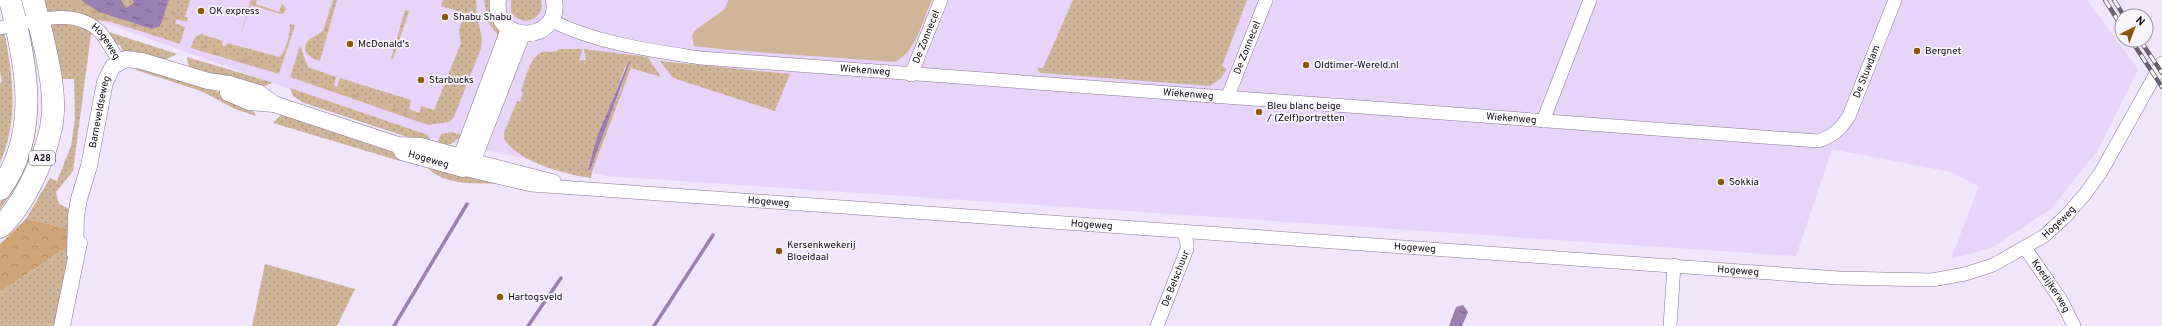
<svg xmlns="http://www.w3.org/2000/svg" width="2162" height="326" font-family="Overpass,sans-serif">
<style>
.built{fill:#e8d3fa}
.grass{fill:url(#grass-dots);fill-rule:evenodd}
.forest{fill:url(#forest-crowns)}
.wetland{fill:url(#wetland-marsh)}
.green{fill:#cfb598}
.water{fill:url(#water-ripples)}
.lines{fill:none;stroke-linecap:round;stroke-linejoin:round}
.stream{stroke:#9a7fb0;stroke-width:3.5}
.minor-casing{stroke:#857692;stroke-width:14}
.tertiary-casing{stroke:#857692;stroke-width:17}
.motorway-casing{stroke:#857692;stroke-width:23}
.minor{stroke:#fff;stroke-width:13}
.tertiary{stroke:#fff;stroke-width:16}
.motorway{stroke:#fff;stroke-width:22}
.rail-casing{stroke:#696070;stroke-width:4.5}
.rail{stroke:#f9f5fc;stroke-width:3;stroke-dasharray:9;stroke-linecap:butt}
.poi-dot{fill:#8c5806;stroke:#f9f5fc;stroke-width:1.5}
.labels{text-anchor:middle;dominant-baseline:central;stroke-width:3.5;stroke-linejoin:round;paint-order:stroke}
.shield{fill:#f9f5fc;stroke:#57515a;stroke-width:1}
.shield-label{font-size:9px;font-weight:bold;fill:#110b15}
.poi-label{font-size:10px;fill:#110b15;stroke:#f9f5fc;text-anchor:start}
.street-label{font-size:10px;fill:#110b15;stroke:#f9f5fc}
</style>
<defs>
<pattern id="grass-dots" width="8" height="8" patternUnits="userSpaceOnUse"><rect width="8" height="8" fill="#cfb598"/><path d="M2 2h.1M6 6h.1" fill="none" stroke="#b19a82" stroke-width="1.8" stroke-linecap="round"/></pattern>
<pattern id="forest-crowns" width="20" height="18" patternUnits="userSpaceOnUse"><rect width="20" height="18" fill="#cea577"/><path d="M2 6a3 3 0 1 1 6 0M12 15a3 3 0 1 1 6 0" fill="none" stroke="#b08d66"/></pattern>
<pattern id="wetland-marsh" width="20" height="14" patternUnits="userSpaceOnUse"><rect width="20" height="14" fill="#cfb598"/><path d="M1 5h8M5 5V1M11 12h8M15 12V8" fill="none" stroke="#b19a82"/></pattern>
<pattern id="water-ripples" width="26" height="14" patternUnits="userSpaceOnUse"><rect width="26" height="14" fill="#9a7fb0"/><path d="M2 4q2-2 4 0t4 0M15 11q2-2 4 0t4 0" fill="none" stroke="#7c668e"/></pattern>
</defs>
<rect width="100%" height="100%" fill="#f1e4fd"/>
<path class="built" d="M51 0H2087L2138 69 2098 150 2051 209 1991 248 1951 259 1979 186 1951 172 1832 149 1796 256 606 176 421 136 55 5Z"/>
<path class="grass" d="M44 0H190L185 17 188 18 187 22 177 19 175 23 185 27 180 44 112 22 47 14Z
M251 0H257L256 4 279 12 282 3 286 9 284 13 281 14 251 5 240 36Z
M333 0H337L320 61C311 59 299 50 309 40 313 36 319 35 323 31Z
M443 0H476L477 17 441 6Z
M484 0H488C495 10 501 26 500 38L488 22Z
M511 0H541C546 20 522 28 511 12Z
M1073 0H1247L1222 66 1227 69 1221 78 1210 86 1040 73 1037 68H1043Z
M405 10 409 11 393 59H391Z
M464 16 478 21 482 38 481 48 454 117 449 122 428 125 290 77 300 46 308 67 336 77 334 86 337 87 340 78 411 100 409 109 419 113 421 106 434 110 461 43 459 30Z
M62 20 88 30 91 34 73 171 56 192 59 204 73 211 72 229 26 219 50 178 57 181 71 146 75 120 74 79H61L49 22Z
M290 24 295 25 279 74 191 48 195 37 201 34 223 41 222 46H226L227 43 279 57C287 51 290 33 290 24Z
M28 26C41 96 48 150 0 209V203L13 183 24 27Z
M4 31C13 76 19 119 0 163V83L2 82 0 72V32Z
M105 31 112 33 177 54 164 60 134 52 123 51 120 45 112 43Z
M559 49H583L579 60H586L584 49 648 57 661 77 631 68 592 172 591 178C566 175 518 162 504 139V133L517 101 520 102 523 92 521 91C525 80 530 56 542 52 549 50 554 54 559 49ZM627 62 621 89 587 169Z
M187 57 271 82 272 83 260 88 191 69 188 64Z
M660 61 790 74 775 111 673 78Z
M136 67C158 74 249 95 256 116L235 109 201 91 136 70Z
M290 88 428 135 430 139 429 144 304 103 293 96Z
M281 115 401 155 400 161 273 123Z
M452 132 462 135 451 144 436 146 441 134Z
M428 168 499 184C476 183 445 186 428 168Z
M70 245 56 326H0V292Z
M265 264 355 289 337 326H252Z"/>
<path class="forest" d="M26 219 72 229 70 245 0 292V244Z"/>
<path class="wetland" d="M72 0H81L99 12 152 29 145 32C130 27 113 24 99 17 88 12 86 7 73 5Z
M169 0H177L169 23 160 26Z
M198 44 271 66 272 69 270 70 197 49 195 45Z
M302 77 427 119 428 121 425 123 301 80 300 79Z"/>
<path class="green" d="M728 0H932C922 21 917 51 895 62L729 50 694 46 692 36 694 31 725 9Z"/>
<path class="water" d="M81 0H121L126 8 134 3 133 0H169L160 26 152 29 99 12Z
M629 61 630 62 590 170H588L597 137Z
M1463 305 1468 312 1462 326H1449L1456 307Z"/>
<g class="lines">
<path class="stream" d="M394 326 467 204
M528 326 561 278
M654 326 713 235"/>
<g class="minor-casing">
<g id="minor">
<path id="s1" d="M550 20C598 44 649 50 701 58L1818 141C1833 136 1840 130 1849 116L1895 0"/>
<path id="s2" d="M0 28C30 22 76 5 101 33 108 42 113 52 120 62"/>
<path id="s3" d="M911 75 941 0"/>
<path id="s4" d="M1228 96 1266 0"/>
<path d="M1543 121 1590 0"/>
<path d="M464 158 554 181"/>
<path id="s5" d="M463 169 531 185 589 189 1839 278 1932 280 1965 274 1993 265 2044 236 2066 216 2085 194 2101 172 2162 63"/>
<path id="s6" d="M2025 248 2061 300 2074 326"/>
<path id="s7" d="M1157 326 1187 249V243L1183 231"/>
<path d="M1670 326 1674 265"/>
</g>
</g>
<g class="tertiary-casing">
<g id="tertiary">
<path d="M498 0C492 46 562 43 554 0"/>
<path d="M228 93 249 102 274 104 398 145 421 146 461 157"/>
<path id="s8" d="M400 148 402 152 463 169 473 160 522 34"/>
<path d="M463 166 461 157 509 29"/>
<path id="s9" d="M75 254 76 216 79 199 89 166 105 82 113 66 126 59 142 61 208 81 229 84 259 93 274 104"/>
<path d="M62 326 79 243"/>
</g>
</g>
<g class="motorway-casing">
<path id="motorway" d="M0 189C41 133 26 62 10 0
M0 227C26 203 51 147 53 112 55 81 41 30 33 0"/>
</g>
<use href="#minor" class="minor"/>
<use href="#tertiary" class="tertiary"/>
<use href="#motorway" class="motorway"/>
<g class="rail-casing">
<path id="rail" d="M2105 0 2122 27
M2114 0 2124 16
M2131 40 2162 87
M2140 40 2162 73"/>
</g>
<use href="#rail" class="rail"/>
</g>
<g class="poi-dot">
<circle cx="201" cy="11" r="4"/>
<circle cx="445" cy="17" r="4"/>
<circle cx="350" cy="44" r="4"/>
<circle cx="1917" cy="51" r="4"/>
<circle cx="1306" cy="65" r="4"/>
<circle cx="421" cy="80" r="4"/>
<circle cx="1259" cy="112" r="4"/>
<circle cx="1721" cy="182" r="4"/>
<circle cx="779" cy="251" r="4"/>
<circle cx="500" cy="297" r="4"/>
</g>
<g class="labels">
<rect class="shield" x="29" y="151" width="26" height="14" rx="3"/>
<g class="shield-label">
<text x="42" y="158">A28</text>
</g>
<g class="poi-label">
<text x="209" y="11">OK express</text>
<text x="453" y="17">Shabu Shabu</text>
<text x="358" y="44">McDonald's</text>
<text x="1925" y="51">Bergnet</text>
<text x="1314" y="65">Oldtimer-Wereld.nl</text>
<text x="429" y="80">Starbucks</text>
<text x="1267" y="106">Bleu blanc beige<tspan x="1267" dy="12">/ (Zelf)portretten</tspan></text>
<text x="1729" y="182">Sokkia</text>
<text x="787" y="245">Kersenkwekerij<tspan x="787" dy="12">Bloeidaal</tspan></text>
<text x="508" y="297">Hartogsveld</text>
</g>
<g class="street-label">
<text stroke="none"><textPath href="#s3" startOffset="41">De Zonnecel</textPath></text>
<text stroke="none"><textPath href="#s2" startOffset="116">Hogeweg</textPath></text>
<text stroke="none"><textPath href="#s4" startOffset="52">De Zonnecel</textPath></text>
<text stroke="none"><textPath href="#s1" startOffset="321">Wiekenweg</textPath></text>
<text stroke="none"><textPath href="#s1" startOffset="1365">De Stuwdam</textPath></text>
<text stroke="none"><textPath href="#s1" startOffset="645">Wiekenweg</textPath></text>
<text stroke="none"><textPath href="#s9" startOffset="145">Barneveldseweg</textPath></text>
<text stroke="none"><textPath href="#s1" startOffset="969">Wiekenweg</textPath></text>
<text stroke="none"><textPath href="#s8" startOffset="32">Hogeweg</textPath></text>
<text stroke="none"><textPath href="#s5" startOffset="308">Hogeweg</textPath></text>
<text stroke="none"><textPath href="#s5" startOffset="1616">Hogeweg</textPath></text>
<text stroke="none"><textPath href="#s5" startOffset="632">Hogeweg</textPath></text>
<text stroke="none"><textPath href="#s5" startOffset="956">Hogeweg</textPath></text>
<text stroke="none"><textPath href="#s5" startOffset="1280">Hogeweg</textPath></text>
<text stroke="none"><textPath href="#s7" startOffset="51">De Belschuur</textPath></text>
<text stroke="none"><textPath href="#s6" startOffset="46">Koedijkerweg</textPath></text>
</g>
</g>
<g transform="translate(2134 28) rotate(42)"><circle r="19" fill="#f9f5fc" stroke="#9c97a0"/>
<path d="M0-3L7 15L0 10L-7 15Z" fill="#8c5806"/>
<text y="-6" font-size="11" font-weight="bold" text-anchor="middle" fill="#110b15">N</text>
</g>
</svg>
